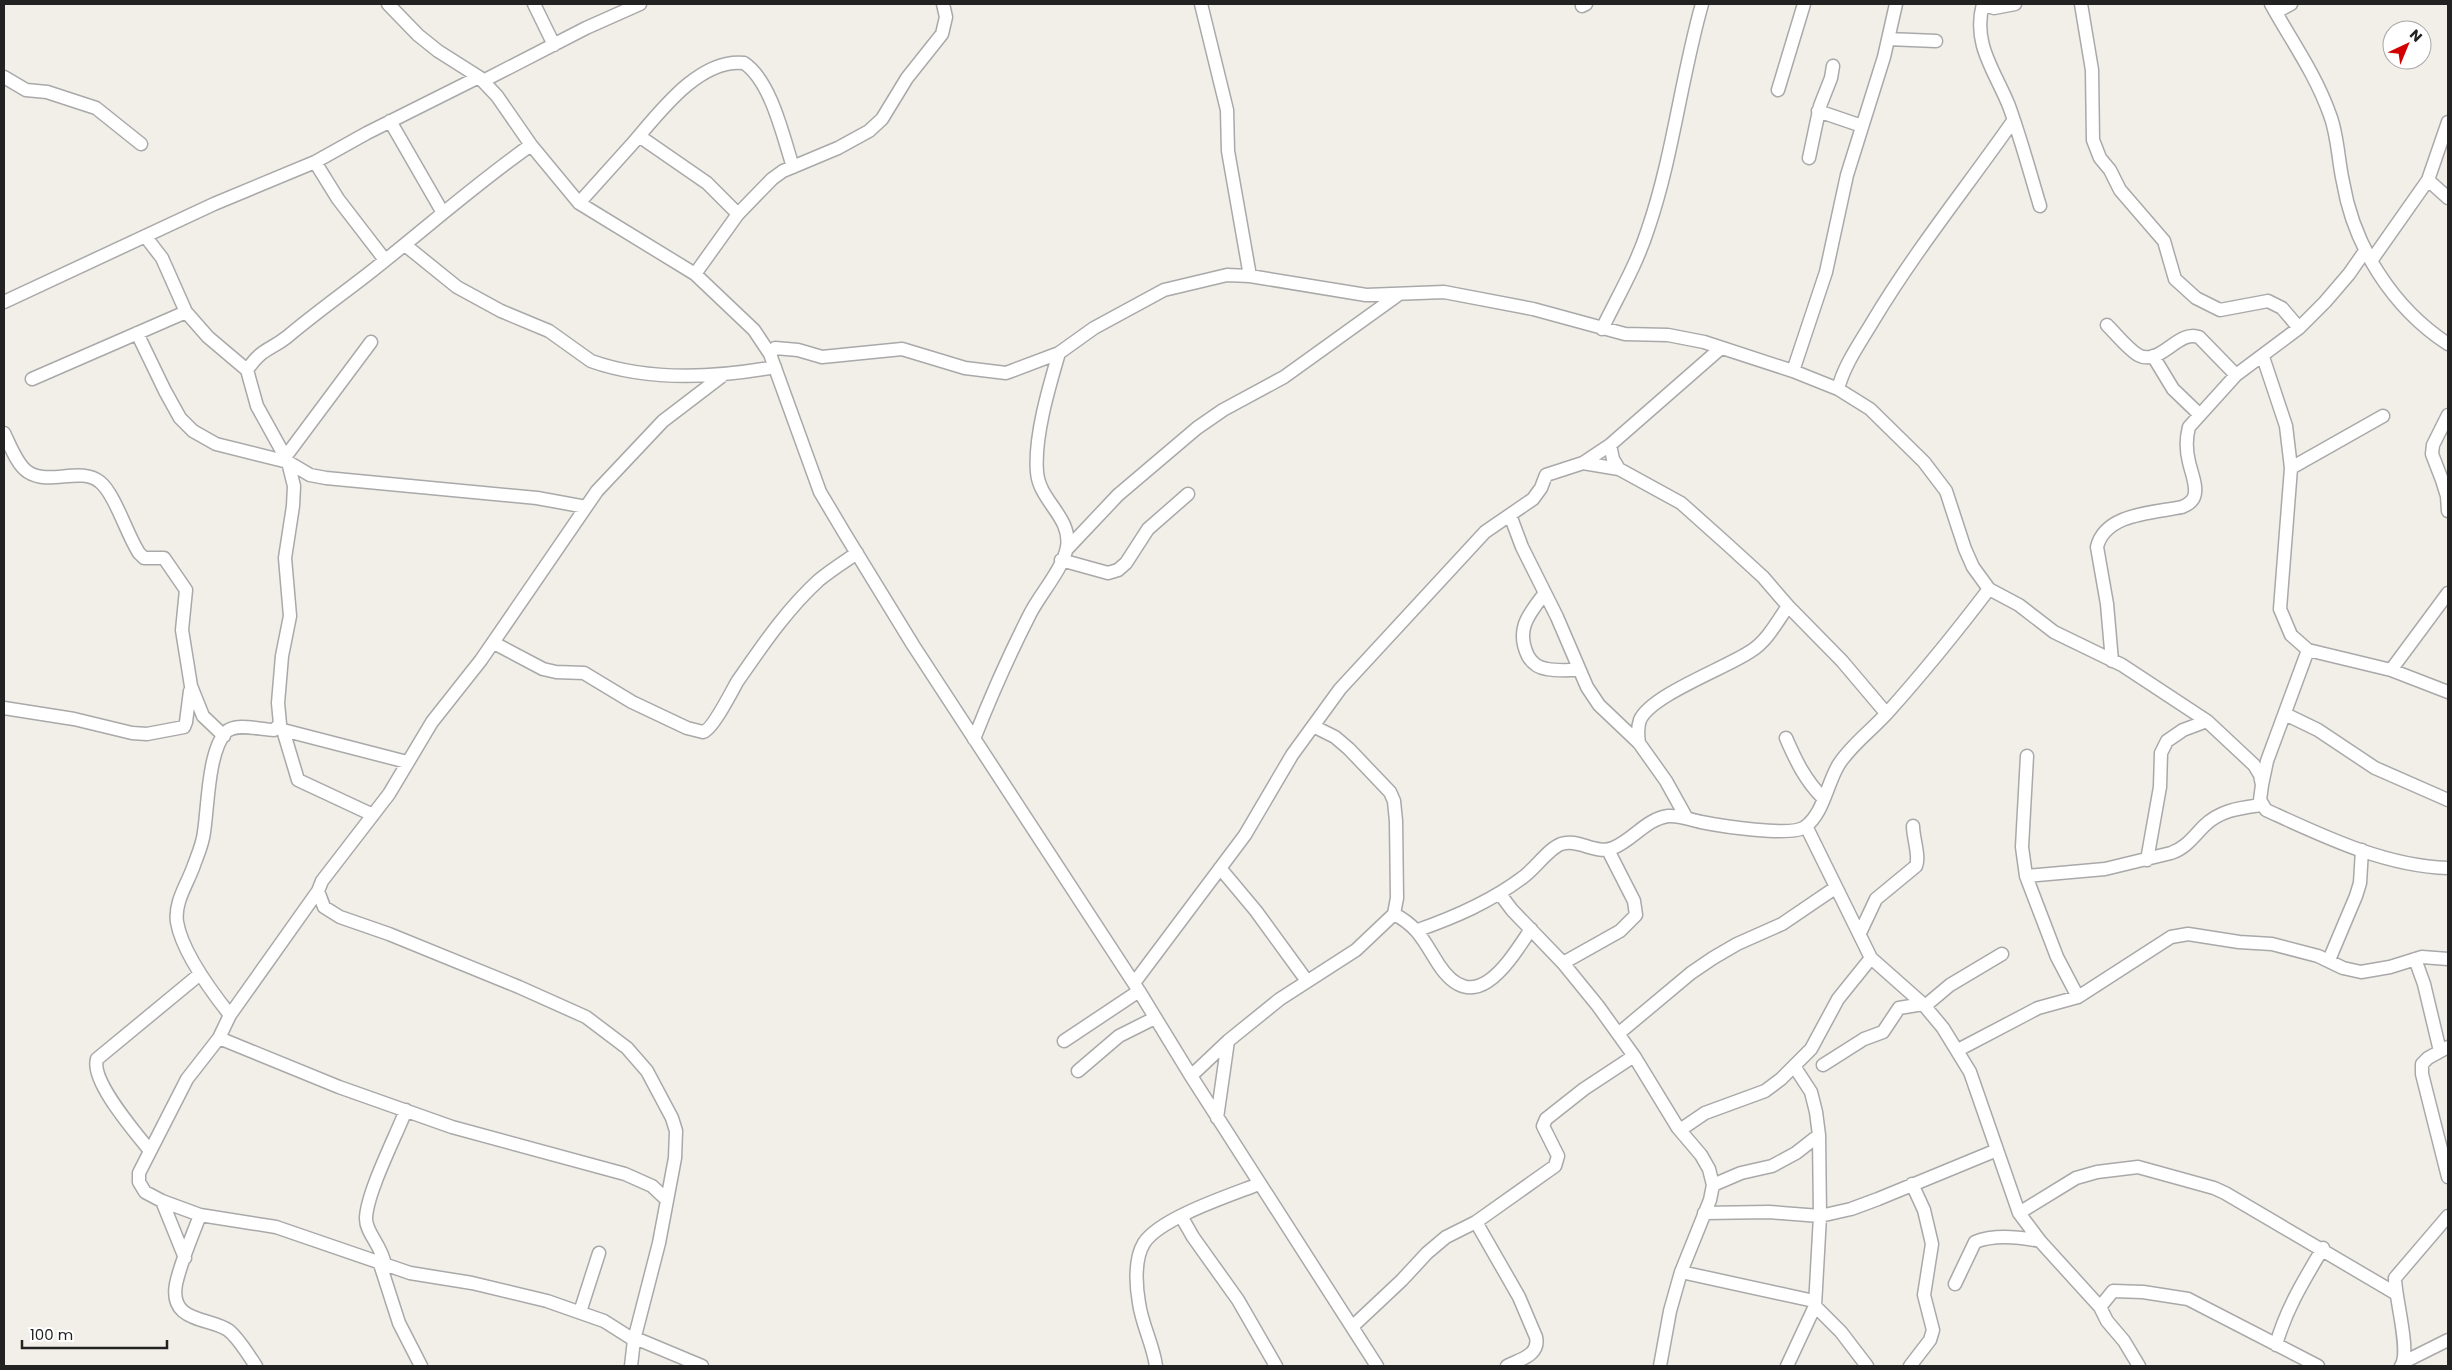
<svg xmlns="http://www.w3.org/2000/svg" width="2452" height="1370" font-family="Poppins,sans-serif">
<style>
.lines{fill:none;stroke-linecap:round;stroke-linejoin:round}
.minor-casing{stroke:#a9a9a9;stroke-width:15}
.minor{stroke:#fff;stroke-width:12}
</style>
<rect width="100%" height="100%" fill="#f2efe9"/>
<g class="lines">
<g class="minor-casing">
<path id="minor" d="M388 4 418 35 438 51 479 77 497 96 531 145 579 203 695 274 754 330 770 354 820 492 845 534 913 645 1139 991 1191 1076 1377 1366
M534 4 554 45
M1201 4 1227 110 1228 151 1250 276
M1983 4C1972 44 1995 71 2009 106 2021 139 2030 173 2040 206
M1983 4 1994 8 2015 4
M2081 4 2092 70 2093 140 2100 158 2110 170 2120 190 2164 241 2175 279 2196 298 2220 310 2268 301 2282 308 2299 328
M2271 4C2292 42 2315 73 2330 115 2338 136 2338 160 2343 182 2354 247 2393 308 2448 344
M1582 6 1586 4
M2276 12 2291 4
M1888 39 1936 41
M4 77 26 90 47 92 96 108 141 144
M483 81 586 28 640 4
M1778 90 1804 4
M1818 111 1862 126
M390 121 443 213
M639 136 707 183 738 214
M1809 158 1820 106 1831 78 1833 66
M315 162 338 199 385 260
M2428 180 2448 198
M579 203C597 183 615 163 633 143 659 113 699 58 744 63 771 81 783 136 793 167
M145 236 162 258 186 312 208 337 247 370 257 406 288 462 294 486 293 506 285 558 290 616 282 656 278 703 280 724 274 730C261 730 236 722 226 732 208 751 208 807 204 832 203 843 198 854 194 865 188 883 174 902 177 922 182 952 211 991 230 1015
M405 245 457 287 501 311 549 331 591 361C650 382 715 378 775 367
M2371 261 2428 180 2448 122
M695 274 738 214 772 179 783 171 838 148 869 131 882 119 907 78 942 34 946 17 943 4
M4 302 214 204 315 162 367 133 479 77
M2107 325C2117 335 2127 348 2138 355 2160 367 2178 329 2199 337L2236 375
M1602 329C1618 296 1637 264 1648 229 1673 156 1681 78 1702 4
M137 333 165 391 180 418 193 431 216 444 288 462 310 475 326 478 537 498 586 507
M770 354 775 348 798 350 822 357 902 349 965 368 1006 373 1059 353 1094 328 1164 290 1227 275 1250 276 1366 295 1444 292 1533 309 1625 334 1668 335 1704 342 1793 371 1838 389 1870 409 1924 462 1946 491 1965 549 1973 567 1989 589 2019 605 2054 632 2122 665 2207 721 2254 765 2260 775 2262 785 2260 800 2266 810C2323 836 2384 866 2448 868
M2153 356 2173 389 2199 414
M2263 357 2286 426 2291 468 2280 609 2291 635 2308 650 2391 670 2448 692
M247 370C262 348 269 351 287 337 313 315 341 295 368 274 423 231 474 185 531 145
M1793 371 1826 272 1847 175 1884 57 1896 4
M32 379 186 312
M1838 389C1844 365 1860 343 1873 321 1915 251 1966 188 2013 121
M4 433C10 445 17 465 28 472 49 486 81 466 100 482 115 494 127 535 139 553L144 558H164L186 590 182 630 191 686 203 716 224 736
M1610 445 1613 459 1619 469 1681 503 1728 545 1763 577 1788 606 1842 661 1886 713
M286 456 371 342
M1583 463 1619 469
M2291 468 2383 416
M2448 511 2447 496 2442 480 2432 454 2433 445 2448 415
M1510 515 1522 547 1557 617 1587 687 1599 705 1639 743 1666 781 1686 817
M1067 549 1118 495 1197 428 1223 410 1284 377 1398 295
M1061 560 1108 573 1118 570 1126 563 1148 529 1188 494
M1545 593C1529 614 1515 629 1528 656 1532 663 1539 668 1547 669 1557 671 1568 670 1578 670
M494 643 543 669 556 672 584 673 632 702 687 728 703 732C712 730 731 693 737 682 762 646 787 609 819 580 831 570 844 562 857 553
M2112 661 2107 604 2097 547C2105 513 2154 513 2182 507 2187 505 2192 502 2194 497 2198 487 2191 472 2189 462 2186 450 2186 438 2189 427L2236 375 2299 328 2325 302 2349 274 2365 251
M2391 670 2448 593
M4 708 74 719 132 733 147 734 184 727 186 722 190 691
M2285 714 2318 730 2375 768 2448 800
M279 728 283 730 298 780 373 815
M283 730 407 762
M1786 738C1796 761 1805 780 1823 798
M974 739C991 696 1009 655 1030 614 1040 594 1063 569 1067 547 1072 517 1039 501 1037 472 1034 437 1049 387 1059 353
M1639 743C1638 736 1637 728 1640 720 1651 695 1726 668 1751 651 1767 641 1777 622 1788 606
M2027 756 2022 847 2026 876 2057 957 2078 997
M2262 785 2267 761 2308 650
M1806 826 1871 958 1923 1004 1943 1028 1970 1072 2019 1213 2040 1241 2100 1307 2107 1321 2124 1341 2139 1366
M2147 860 2160 787 2161 753 2167 741 2183 730 2207 721
M1220 868 1256 911 1307 981
M2026 876 2105 869 2171 853C2186 848 2193 837 2204 826 2220 810 2240 808 2261 805
M318 891 230 1015 219 1038 187 1079 139 1173V1182L145 1192 162 1201 200 1215 276 1227 410 1273 472 1283 547 1301 604 1321 634 1340
M1500 894 1512 910 1563 963 1598 1006 1634 1056 1678 1128 1701 1155 1709 1169 1713 1185 1710 1200 1681 1272 1670 1311 1660 1366
M1394 914C1419 927 1424 942 1439 965 1475 1019 1509 962 1531 929
M1418 930C1455 917 1490 902 1522 878 1535 869 1548 849 1561 844 1578 838 1596 855 1613 848 1633 840 1646 819 1668 816 1680 815 1690 820 1701 822 1721 826 1791 837 1805 827 1824 813 1827 783 1839 764 1852 744 1872 730 1888 712 1923 673 1957 631 1989 589
M1860 933 1876 899 1916 866C1920 856 1913 838 1913 826
M2415 959 2424 984 2440 1051
M2329 960 2356 896 2360 883 2362 850
M1563 963 1620 931 1636 915 1634 901 1608 850
M1134 983 1245 835 1292 755 1340 689 1485 532 1533 499 1541 488 1546 475 1583 463 1610 445 1721 348
M1925 1006 1950 985 2002 954
M1618 1034 1691 973 1713 958 1737 944 1782 924 1835 888
M219 1038 339 1087 452 1127 625 1174 652 1186 667 1200
M1064 1041 1139 991
M2448 1047 2428 1058 2422 1064V1074L2448 1177
M1958 1050 2038 1008 2078 997 2171 937 2188 934 2239 942 2272 944 2318 956 2343 968 2361 972 2390 967 2422 957 2448 959
M1823 1065 1864 1039 1883 1032 1899 1008 1923 1004
M1078 1071 1119 1036 1155 1018
M1191 1076 1228 1041 1280 999 1356 950 1394 914 1397 898 1396 821 1394 801 1390 792 1349 749 1335 737 1313 726
M1217 1118 1228 1041
M1680 1130 1705 1113 1765 1091 1781 1079 1811 1049 1838 999 1871 958
M150 1151C136 1133 90 1081 97 1059L200 974
M1713 1185 1741 1173 1772 1166 1796 1153 1819 1135
M162 1201 185 1258
M1704 1213 1769 1212 1820 1216 1851 1209 1878 1199 1997 1150
M2019 1213 2076 1178 2097 1172 2138 1167 2214 1188 2225 1193 2395 1293
M200 1215C192 1237 181 1261 176 1284 169 1323 209 1317 228 1330 238 1337 249 1356 256 1366
M1181 1216 1193 1237 1238 1300 1276 1366
M1476 1222 1519 1297 1536 1337C1540 1355 1521 1359 1507 1366
M380 1264 399 1323 421 1366
M385 1265C382 1246 366 1233 366 1219 366 1194 396 1136 406 1110
M1681 1272 1814 1301
M1955 1284 1975 1242C1995 1234 2020 1237 2040 1241
M1815 1306 1841 1332 1867 1366
M2100 1307 2113 1291 2143 1292 2188 1299 2318 1366
M580 1312 599 1253
M1352 1327 1402 1280 1427 1253 1446 1237 1476 1222 1555 1166 1558 1156 1543 1126 1546 1119 1584 1089 1634 1056
M635 1338 702 1366
M2276 1345C2286 1309 2304 1280 2323 1248
M2404 1362 2448 1340
M631 1366 634 1340 659 1243 675 1158 676 1131 672 1118 647 1071 627 1048 586 1017 519 987 389 934 340 917 324 907 318 891 322 881 389 794 432 722 481 660 597 491 663 421 722 376
M1156 1366C1153 1344 1142 1325 1139 1303 1136 1286 1134 1259 1144 1243 1160 1218 1231 1195 1259 1184
M1787 1366 1815 1306 1820 1216 1819 1135 1816 1112 1811 1092 1794 1066
M1910 1366 1930 1340 1933 1330 1924 1295 1932 1244 1924 1210 1912 1184
M2401 1366C2411 1352 2395 1298 2395 1278L2448 1216"/>
</g>
<use href="#minor" class="minor"/>
</g>
<rect width="2452" height="1370" fill="none" stroke="#222222" stroke-width="10"/>
<g transform="translate(2407 45) rotate(44)"><circle r="24" fill="#ffffff" stroke="#a7a7a7"/>
<path d="M0-4L9 19L0 12L-9 19Z" fill="#d40000"/>
<text y="-8" font-size="14" font-weight="bold" text-anchor="middle" fill="#222222">N</text>
</g>
<path d="M22 1340v8h145v-8" fill="none" stroke="#222222" stroke-width="2.5"/>
<text x="30" y="1340" font-size="15" fill="#222222" stroke="#ffffff" stroke-width="4" paint-order="stroke">100 m</text>
</svg>
